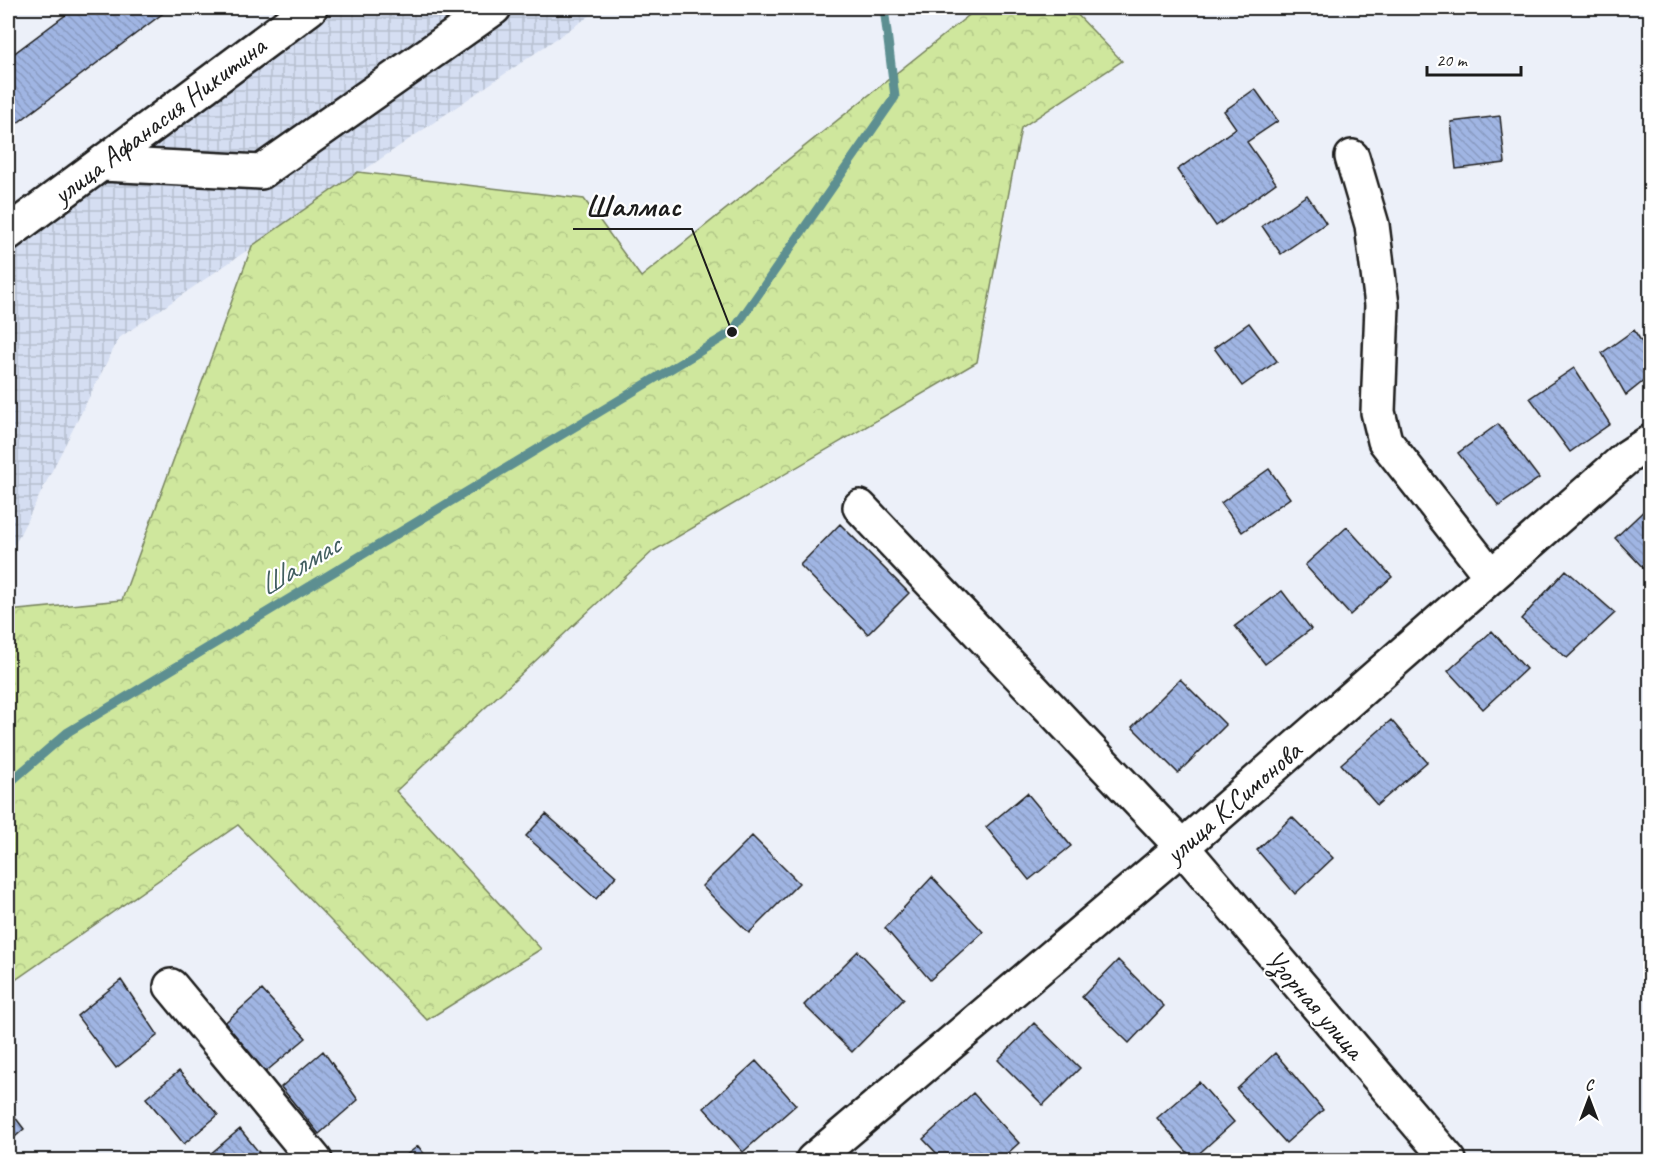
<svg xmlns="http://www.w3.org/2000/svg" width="1658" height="1168" font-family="Caveat,sans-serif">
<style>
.industrial{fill:url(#industrial-grid)}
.forest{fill:url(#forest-crowns);stroke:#76825c;stroke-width:1.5}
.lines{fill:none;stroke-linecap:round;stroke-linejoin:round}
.stream{stroke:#5d8f91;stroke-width:9}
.building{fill:url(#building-back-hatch);stroke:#1c1c1c;stroke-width:1.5}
.minor-casing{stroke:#1c1c1c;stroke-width:38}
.minor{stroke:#fff;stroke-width:33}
.labels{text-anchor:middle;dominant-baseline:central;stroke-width:4.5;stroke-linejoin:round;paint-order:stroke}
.street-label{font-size:28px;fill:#1c1c1c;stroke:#fff}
.water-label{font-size:30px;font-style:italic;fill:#425f60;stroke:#fff}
.leader{fill:none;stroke:#1c1c1c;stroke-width:2}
.callout-dot{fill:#1c1c1c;stroke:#fff;stroke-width:2}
.callout-label{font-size:30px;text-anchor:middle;font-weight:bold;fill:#1c1c1c;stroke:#fff;stroke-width:4.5;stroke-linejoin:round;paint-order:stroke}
</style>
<defs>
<pattern id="industrial-grid" width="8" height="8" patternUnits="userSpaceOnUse" patternTransform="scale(1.5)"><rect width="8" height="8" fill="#d5def2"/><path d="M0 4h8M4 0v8" fill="none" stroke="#b6becf"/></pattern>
<pattern id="forest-crowns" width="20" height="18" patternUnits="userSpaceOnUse" patternTransform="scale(1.5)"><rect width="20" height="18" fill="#cfe79d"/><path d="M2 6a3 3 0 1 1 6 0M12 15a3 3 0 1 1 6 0" fill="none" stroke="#b1c687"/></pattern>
<pattern id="building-back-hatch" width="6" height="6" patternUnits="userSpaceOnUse" patternTransform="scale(1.5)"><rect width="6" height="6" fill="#a0b5e3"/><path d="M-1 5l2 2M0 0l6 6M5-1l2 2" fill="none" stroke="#899bc2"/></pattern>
</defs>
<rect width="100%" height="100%" fill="#ecf0f9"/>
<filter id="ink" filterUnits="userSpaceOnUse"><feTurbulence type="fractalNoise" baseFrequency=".0167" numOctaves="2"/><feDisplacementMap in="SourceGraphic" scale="12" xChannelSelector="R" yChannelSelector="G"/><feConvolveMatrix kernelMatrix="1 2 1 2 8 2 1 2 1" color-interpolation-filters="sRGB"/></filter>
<g filter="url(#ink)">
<path class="industrial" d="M321 8H601L119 338 15 544 8 545V245Z"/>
<path class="forest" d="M978 8H1071L1122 61 1021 128 977 362 653 551 396 791 541 949 427 1020 238 825 8 985V611L122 600 252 246 358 172 584 199 641 277Z"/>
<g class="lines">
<path class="stream" d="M8 784 68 732 732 332 895 97 884 8"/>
</g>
<path class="building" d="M75 8H170L8 130V58Z
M1255 89 1278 121 1247 142 1276 183 1216 226 1177 170 1236 128 1224 111Z
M1500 116 1505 163 1456 169 1451 122Z
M1307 195 1326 223 1281 254 1262 226Z
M1249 323 1277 361 1242 386 1214 348Z
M1634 330 1650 355V376L1626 395 1602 353Z
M1574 368 1610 424 1570 452 1530 398Z
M1498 424 1539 478 1499 506 1458 453Z
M1269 469 1290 498 1242 532 1221 503Z
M1650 505V575L1615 538Z
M840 524 909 593 868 634 800 565Z
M1347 527 1392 577 1350 615 1305 565Z
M1566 570 1615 613 1567 658 1521 619Z
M1282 591 1311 629 1265 664 1235 626Z
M1492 631 1526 669 1483 709 1448 671Z
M1180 679 1226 725 1178 773 1132 727Z
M1391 720 1427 762 1377 805 1341 764Z
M1027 793 1071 846 1029 880 986 827Z
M546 814 616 876 596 899 526 836Z
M1292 817 1333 858 1295 894 1257 850Z
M752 836 799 883 749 933 702 886Z
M932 877 983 932 930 980 885 928Z
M858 951 904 999 852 1052 804 1005Z
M1118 960 1164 1006 1129 1043 1082 997Z
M121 980 158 1035 116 1068 77 1016Z
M262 990 306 1038 263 1074 220 1027Z
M1034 1023 1080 1068 1043 1105 998 1060Z
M323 1051 358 1100 319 1134 281 1087Z
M1275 1053 1323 1110 1286 1143 1237 1089Z
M756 1061 796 1105 743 1152 704 1108Z
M179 1071 218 1115 184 1144 146 1098Z
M1199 1082 1234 1122 1193 1159 1157 1118Z
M973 1093 1019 1143 1000 1160H943L923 1139Z
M8 1108 24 1129 8 1143Z
M240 1129 265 1160H203Z
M418 1146 429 1160H400Z"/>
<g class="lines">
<g class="minor-casing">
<path id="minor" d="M1352 157 1372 225 1382 305 1378 412 1385 441 1491 576
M102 164 261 172 494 8
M8 233 310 8
M860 507 1182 847 1449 1160
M171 986 315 1160
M813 1160 1182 847 1627 457 1650 442"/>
</g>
<use href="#minor" class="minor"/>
</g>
</g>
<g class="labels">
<g class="street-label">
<text transform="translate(159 120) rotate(-37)">улица Афанасия Никитина</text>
<text transform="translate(1233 802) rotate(-41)">улица К.Симонова</text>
<text transform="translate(1315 1004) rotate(49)">Узорная улица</text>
</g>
<g class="water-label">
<text transform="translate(299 565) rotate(-31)">Шалмас</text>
</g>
</g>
<path class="leader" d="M732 332L692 229H573"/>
<circle class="callout-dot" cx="732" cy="332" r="6"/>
<g class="callout-label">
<text x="633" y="216">Шалмас</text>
</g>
<rect width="1658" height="1168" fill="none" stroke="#fff" stroke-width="30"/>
<rect x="15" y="15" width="1628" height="1138" fill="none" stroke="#1c1c1c" stroke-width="2" filter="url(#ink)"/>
<g transform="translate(1589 1099)" stroke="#ffffff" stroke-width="4.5" paint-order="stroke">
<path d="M0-4.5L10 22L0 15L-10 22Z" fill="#1c1c1c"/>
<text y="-9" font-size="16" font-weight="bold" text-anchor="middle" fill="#1c1c1c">С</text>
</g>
<path d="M1427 66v9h94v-9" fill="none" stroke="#1c1c1c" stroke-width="3"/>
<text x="1436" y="66" font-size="18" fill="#1c1c1c" stroke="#ffffff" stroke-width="4.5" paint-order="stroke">20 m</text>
</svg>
